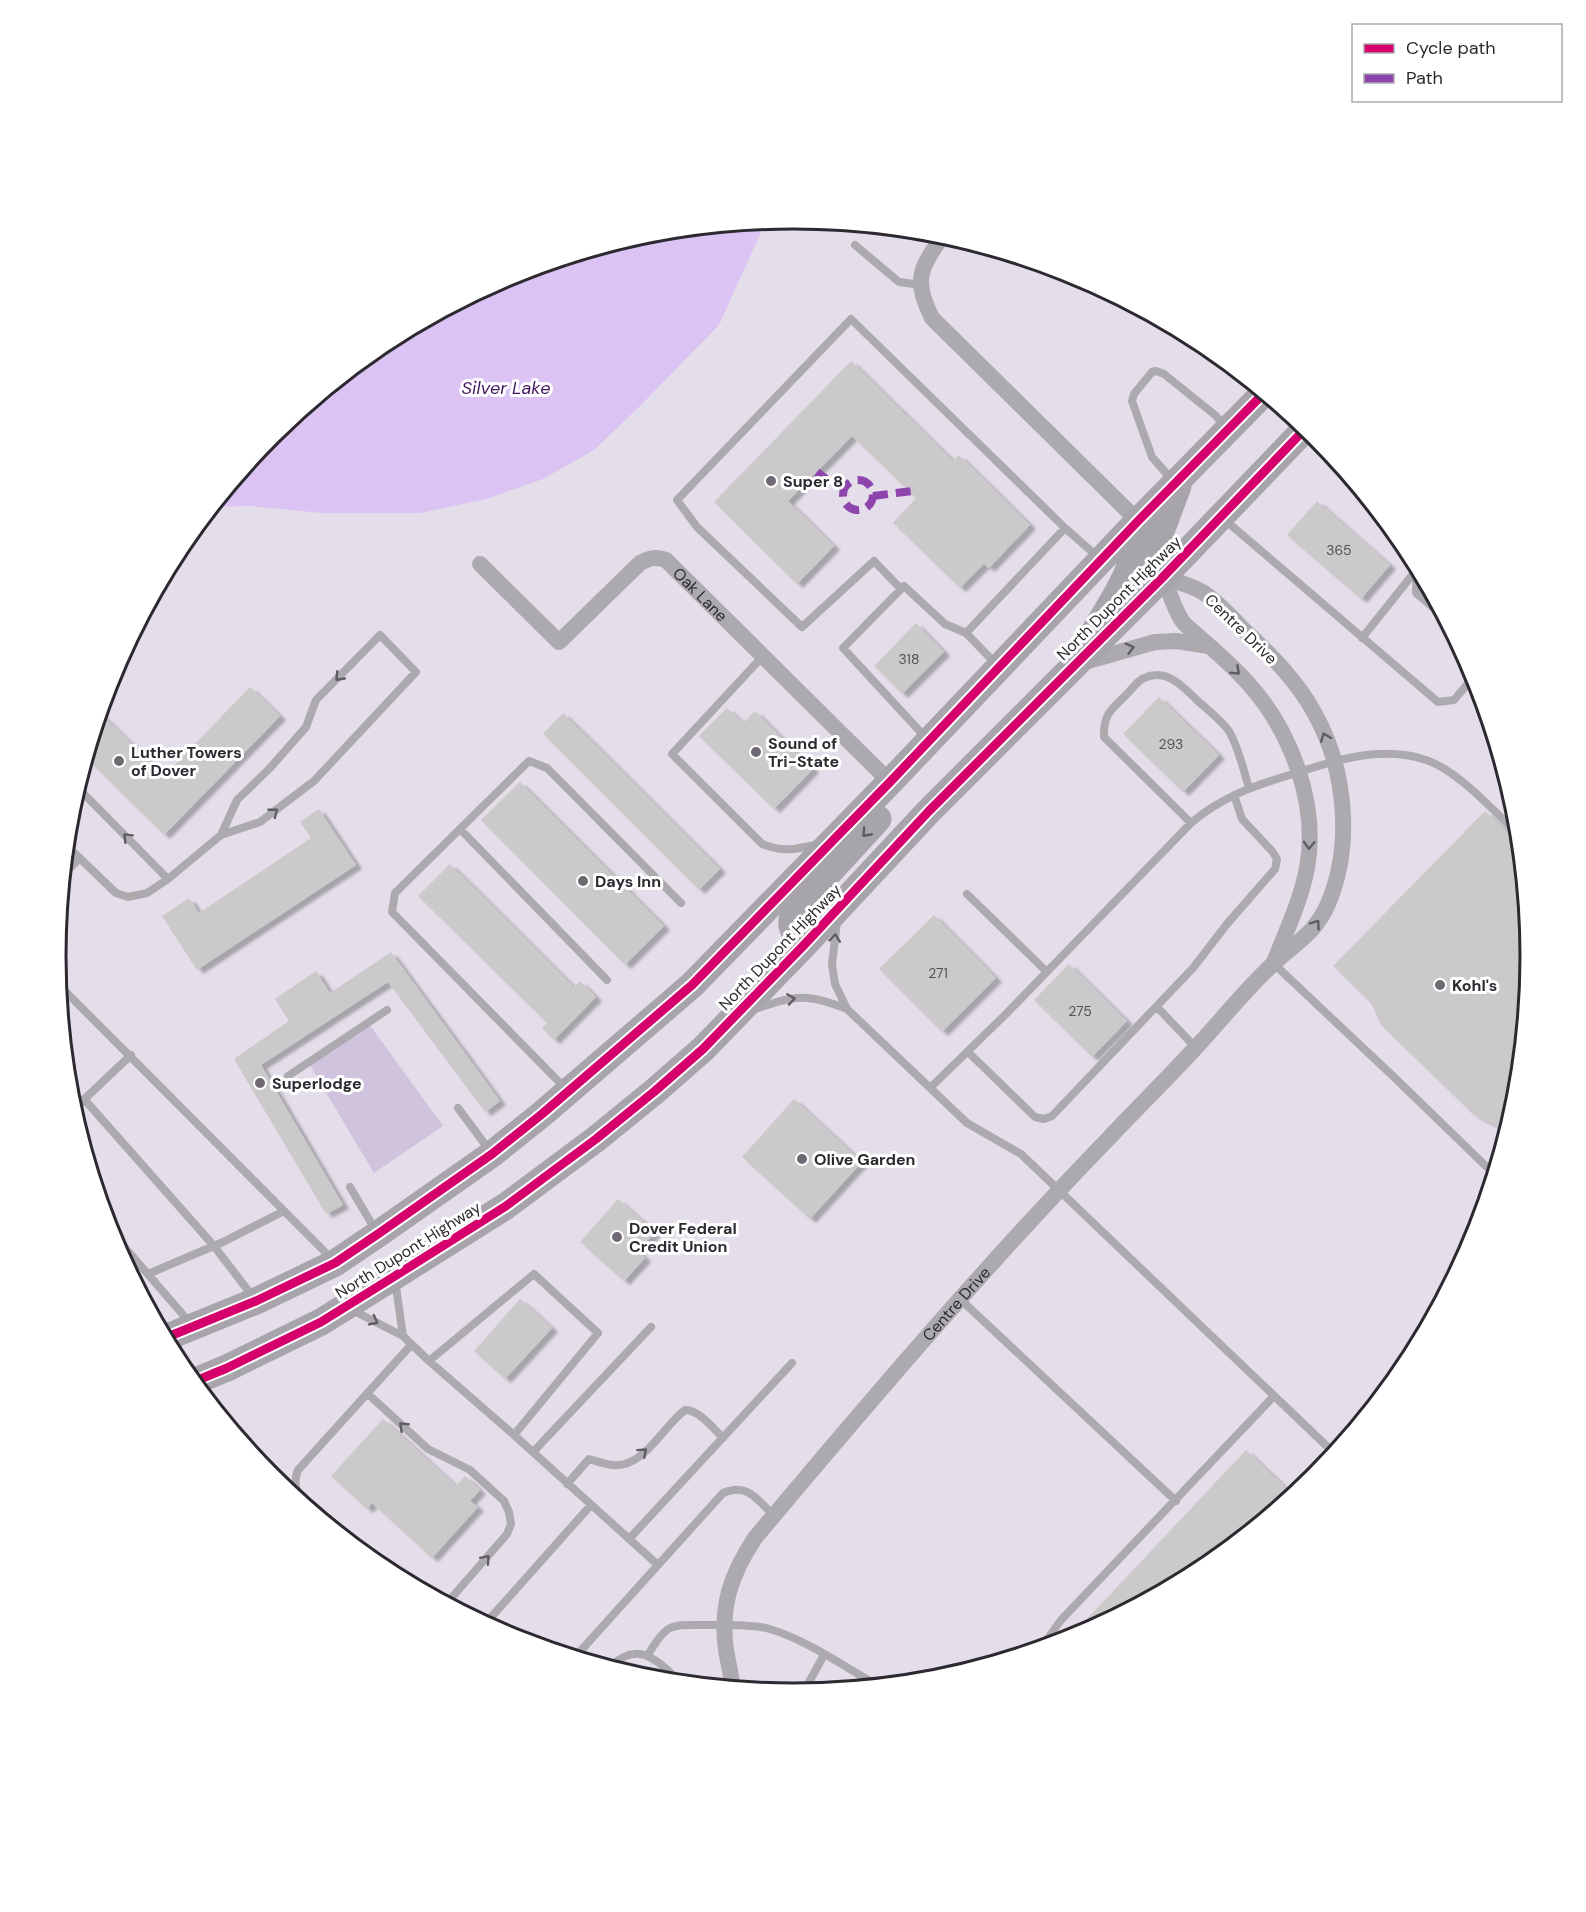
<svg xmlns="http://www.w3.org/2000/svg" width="1586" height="1912" font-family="'DM Sans',sans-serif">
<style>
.green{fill:#d0c3de}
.water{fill:#dbc3f4}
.building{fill:#cbc9ca;filter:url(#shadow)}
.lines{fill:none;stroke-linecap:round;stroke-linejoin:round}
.service{stroke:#acaaae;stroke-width:8}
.minor{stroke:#acaaae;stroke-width:16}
.trunk{stroke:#a8a4ab;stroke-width:27}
.quiet{stroke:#8e44ad;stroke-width:8;stroke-dasharray:15 8;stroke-linecap:butt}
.cycleway-casing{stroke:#fff;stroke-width:13}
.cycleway{stroke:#d6006c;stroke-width:9}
.oneway{stroke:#605d62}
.oneway2{stroke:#5e5a61}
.poi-dot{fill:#6d6871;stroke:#fff;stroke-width:2}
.labels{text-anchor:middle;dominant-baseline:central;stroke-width:6;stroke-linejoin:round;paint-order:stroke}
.number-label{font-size:14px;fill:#545156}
.poi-label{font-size:16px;font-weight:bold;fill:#2d2930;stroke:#fff;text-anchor:start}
.street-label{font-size:16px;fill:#2d2930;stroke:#fff}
.water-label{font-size:18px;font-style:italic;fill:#421861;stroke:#fff}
.rim{fill:none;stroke:#2d2930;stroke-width:3}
</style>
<defs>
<filter id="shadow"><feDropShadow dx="6" dy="4" stdDeviation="1.5" flood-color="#0004"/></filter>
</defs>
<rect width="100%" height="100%" fill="#e3dee9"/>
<path class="green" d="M369 1024 443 1126 374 1173 309 1064Z"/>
<path class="water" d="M766 221 719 325 637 409 594 450 543 479 486 499 420 513H322L250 506 212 507 272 434 384 343 511 275 649 233Z"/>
<path class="building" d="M851 361 953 461 959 455 1030 525 989 568 984 564 960 588 893 523 916 498 852 436 788 501 834 546 797 584 714 502Z
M1317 501 1390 565 1361 599 1287 535Z
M916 623 944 652 902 694 874 666Z
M250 687 280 716 164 835 86 758 100 713 164 776Z
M1159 697 1219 755 1183 792 1123 734Z
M727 708 743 723 755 711 813 769 774 809 699 736Z
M563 713 720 869 699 890 543 734Z
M520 782 664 926 625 965 481 820Z
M319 809 356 865 197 970 162 916 189 898 199 913 311 838 300 822Z
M1485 811 1520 844 1530 956 1516 1100 1507 1131 1473 1114 1381 1025 1371 1003 1333 966Z
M450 864 574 987 580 981 596 997 554 1040 542 1028 547 1023 418 896Z
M934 915 996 978 942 1032 879 969Z
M391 952 500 1101 485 1112 388 982 261 1065 343 1205 326 1214 234 1059 289 1021 275 999 316 971 330 993Z
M1069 964 1127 1021 1092 1057 1034 1000Z
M794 1099 862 1162 810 1219 742 1157Z
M618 1199 655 1232 638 1251 645 1258 624 1281 580 1242Z
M520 1299 552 1328 505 1379 474 1351Z
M383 1419 456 1486 465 1476 480 1490 470 1501 478 1507 432 1558 372 1503 367 1509 331 1476Z
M1246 1450 1293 1495 1202 1569 1071 1639 1070 1637Z"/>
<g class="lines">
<path class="service" d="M855 245 899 282 921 285
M1304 436 1340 466
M1173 481 1152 457 1132 401 1134 394 1152 372 1156 371 1164 374 1215 415 1226 427
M1225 520 1438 702 1454 700 1475 675
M1417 568 1416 593 1444 617
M901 589 874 561 802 627 697 527 677 500 851 319 1065 528
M1362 638 1417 569
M763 656 672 754 762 844C784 853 797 849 819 844
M997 665 966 633 1065 528 1098 557
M927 739 843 648 904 586 945 624 966 633
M77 787 168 879
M1191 823 1104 737C1103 714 1112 709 1127 694 1132 689 1137 681 1144 678 1167 667 1184 688 1199 702 1209 711 1221 720 1229 731 1239 748 1243 769 1249 788
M460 829 607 980
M66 845 116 893 128 897 147 893 168 879 221 835 260 822 314 781 416 672 380 635 316 700 306 727 270 768 237 800 221 835
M63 875 80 858
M967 894 1046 971
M837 921 832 965 835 984 847 1009 967 1123 1021 1154 1334 1453
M1273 963 1396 1079 1494 1174
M58 984 333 1260
M1157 1007 1196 1048
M755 1009C796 995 807 993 847 1009
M968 1052 1035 1117 1044 1119 1052 1116 1193 968 1227 924 1275 869 1277 859 1272 851 1242 819 1234 795
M288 1076 387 1010
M930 1088 1005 1015 1191 823C1221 797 1256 785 1293 774 1336 760 1381 745 1426 760 1457 770 1494 811 1518 834
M566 1089 392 912 395 893 529 761 547 768 681 903
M84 1099 214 1246 253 1297
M458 1108 490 1151
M73 1110 131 1055
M350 1187 376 1231
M108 1228 191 1324
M148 1274 223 1242 284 1211
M395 1280 403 1336
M960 1299 1176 1501
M352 1310 403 1336 429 1361 514 1435 598 1333 534 1274 429 1361
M368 1394 428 1449 470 1470 504 1501 509 1512 511 1524 507 1534 447 1603
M514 1435 658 1565
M533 1452 651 1327
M567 1484 589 1459C596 1461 604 1464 612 1465 644 1469 663 1426 685 1410 698 1409 714 1429 723 1438
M332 1527C314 1511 287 1497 298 1470L411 1345
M629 1539 792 1363
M485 1624 591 1505
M1041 1648 1061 1620 1274 1396
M648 1655C669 1619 672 1626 711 1625 729 1625 749 1624 766 1628 804 1638 843 1666 877 1685
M575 1657 723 1493C747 1482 758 1500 774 1516
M610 1667C639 1638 658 1662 682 1683
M803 1693 824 1655"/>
<g class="minor">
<path d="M943 235C921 268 912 279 932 318L1138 521"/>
<path id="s1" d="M480 564 559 642 640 563C650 558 656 556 666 560L890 782"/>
<path d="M1163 577C1169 590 1173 606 1181 619 1184 625 1192 630 1197 635 1214 650 1232 665 1247 682 1290 729 1319 803 1307 868 1301 900 1286 932 1274 962"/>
<path d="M1081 663 1155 642 1176 641 1209 646"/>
<path id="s2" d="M732 1688C732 1675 728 1663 726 1650 720 1606 731 1574 755 1538 869 1402 984 1267 1108 1139 1138 1107 1170 1076 1200 1043 1224 1017 1247 988 1273 964 1295 943 1315 934 1328 904 1353 845 1346 770 1315 714 1298 682 1272 656 1246 632 1233 619 1219 603 1204 593 1192 585 1176 582 1163 577"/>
</g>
<path class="trunk" d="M1163 577 1158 556 1160 534 1178 486
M1095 631C1117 593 1138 566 1138 521
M804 945C792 930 787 925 797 907L878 819
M165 1338 256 1301 335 1263 378 1234 492 1154 542 1114 692 985 890 782 1138 521 1264 393
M193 1382 227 1368 321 1322 395 1276 506 1206 596 1139 655 1091 703 1049 804 945 929 811 1163 577 1306 428"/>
<path class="quiet" d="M817 472 826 479 844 488
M843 495a15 15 0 1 1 30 0a15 15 0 1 1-30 0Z
M873 496 912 491"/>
<g class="cycleway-casing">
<path id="cycleway" d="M165 1338 256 1301 335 1263 378 1234 492 1154 542 1114 692 985 890 782 1138 521 1264 393
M193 1382 227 1368 321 1322 395 1276 506 1206 596 1139 655 1091 703 1049 804 945 929 811 1163 577 1306 428"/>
</g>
<use href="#cycleway" class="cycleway"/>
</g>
<defs><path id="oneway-chevron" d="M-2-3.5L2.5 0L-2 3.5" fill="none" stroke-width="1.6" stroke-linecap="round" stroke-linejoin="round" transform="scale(1.5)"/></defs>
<g class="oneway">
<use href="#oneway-chevron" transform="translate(1130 648) rotate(-15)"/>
<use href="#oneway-chevron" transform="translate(1236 671) rotate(43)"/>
<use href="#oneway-chevron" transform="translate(339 677) rotate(134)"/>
<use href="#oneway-chevron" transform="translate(1325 737) rotate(-111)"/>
<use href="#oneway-chevron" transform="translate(274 812) rotate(-38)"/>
<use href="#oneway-chevron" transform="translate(127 837) rotate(-135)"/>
<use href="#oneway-chevron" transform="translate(1309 845) rotate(92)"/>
<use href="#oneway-chevron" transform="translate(1316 924) rotate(-55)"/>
<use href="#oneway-chevron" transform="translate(835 938) rotate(-83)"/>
<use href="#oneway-chevron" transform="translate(791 999) rotate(-9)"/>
<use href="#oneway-chevron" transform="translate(374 1321) rotate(27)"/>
<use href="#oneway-chevron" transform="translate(403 1426) rotate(-137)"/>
<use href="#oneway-chevron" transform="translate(643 1452) rotate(-42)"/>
<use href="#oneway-chevron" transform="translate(486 1559) rotate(-49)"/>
</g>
<use class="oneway2" href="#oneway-chevron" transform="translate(866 833) rotate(133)"/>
<g class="poi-dot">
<circle cx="771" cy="481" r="6"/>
<circle cx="756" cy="752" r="6"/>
<circle cx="119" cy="761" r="6"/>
<circle cx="583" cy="881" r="6"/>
<circle cx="1440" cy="985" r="6"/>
<circle cx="260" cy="1083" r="6"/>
<circle cx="802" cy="1159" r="6"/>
<circle cx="617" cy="1237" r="6"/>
</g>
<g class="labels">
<g class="number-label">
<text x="1339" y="550">365</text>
<text x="909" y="659">318</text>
<text x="1171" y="744">293</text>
<text x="938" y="973">271</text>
<text x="1080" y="1011">275</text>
</g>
<g class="poi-label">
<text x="783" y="481">Super 8</text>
<text x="768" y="743">Sound of<tspan x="768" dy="18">Tri-State</tspan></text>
<text x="131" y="752">Luther Towers<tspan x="131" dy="18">of Dover</tspan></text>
<text x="595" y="881">Days Inn</text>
<text x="1452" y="985">Kohl's</text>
<text x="272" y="1083">Superlodge</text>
<text x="814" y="1159">Olive Garden</text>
<text x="629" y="1228">Dover Federal<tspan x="629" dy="18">Credit Union</tspan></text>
</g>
<g class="street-label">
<text stroke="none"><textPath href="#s1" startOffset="300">Oak Lane</textPath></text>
<text transform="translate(1119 598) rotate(-45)">North Dupont Highway</text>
<text transform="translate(1241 629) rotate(44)">Centre Drive</text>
<text transform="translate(780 947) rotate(-46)">North Dupont Highway</text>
<text transform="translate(408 1250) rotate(-32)">North Dupont Highway</text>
<text stroke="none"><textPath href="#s2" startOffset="466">Centre Drive</textPath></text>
</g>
<g class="water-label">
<text x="506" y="388">Silver Lake</text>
</g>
</g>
<path d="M0 0H1586V1912H0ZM66 956a727 727 0 1 1 1454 0a727 727 0 1 1-1454 0Z" fill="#fff" fill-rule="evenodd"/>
<path class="rim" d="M66 956a727 727 0 1 1 1454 0a727 727 0 1 1-1454 0Z"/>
<rect x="1352" y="24" width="210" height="78" fill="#ffffff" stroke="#aba9ac" stroke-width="1.5"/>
<rect x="1364" y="44" width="30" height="9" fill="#d6006c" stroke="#aba9ac" stroke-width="1.5"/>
<text x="1406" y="54" font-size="18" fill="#2d2930">Cycle path</text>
<rect x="1364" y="74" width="30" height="9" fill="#8e44ad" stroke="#aba9ac" stroke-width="1.5"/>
<text x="1406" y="84" font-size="18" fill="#2d2930">Path</text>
</svg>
